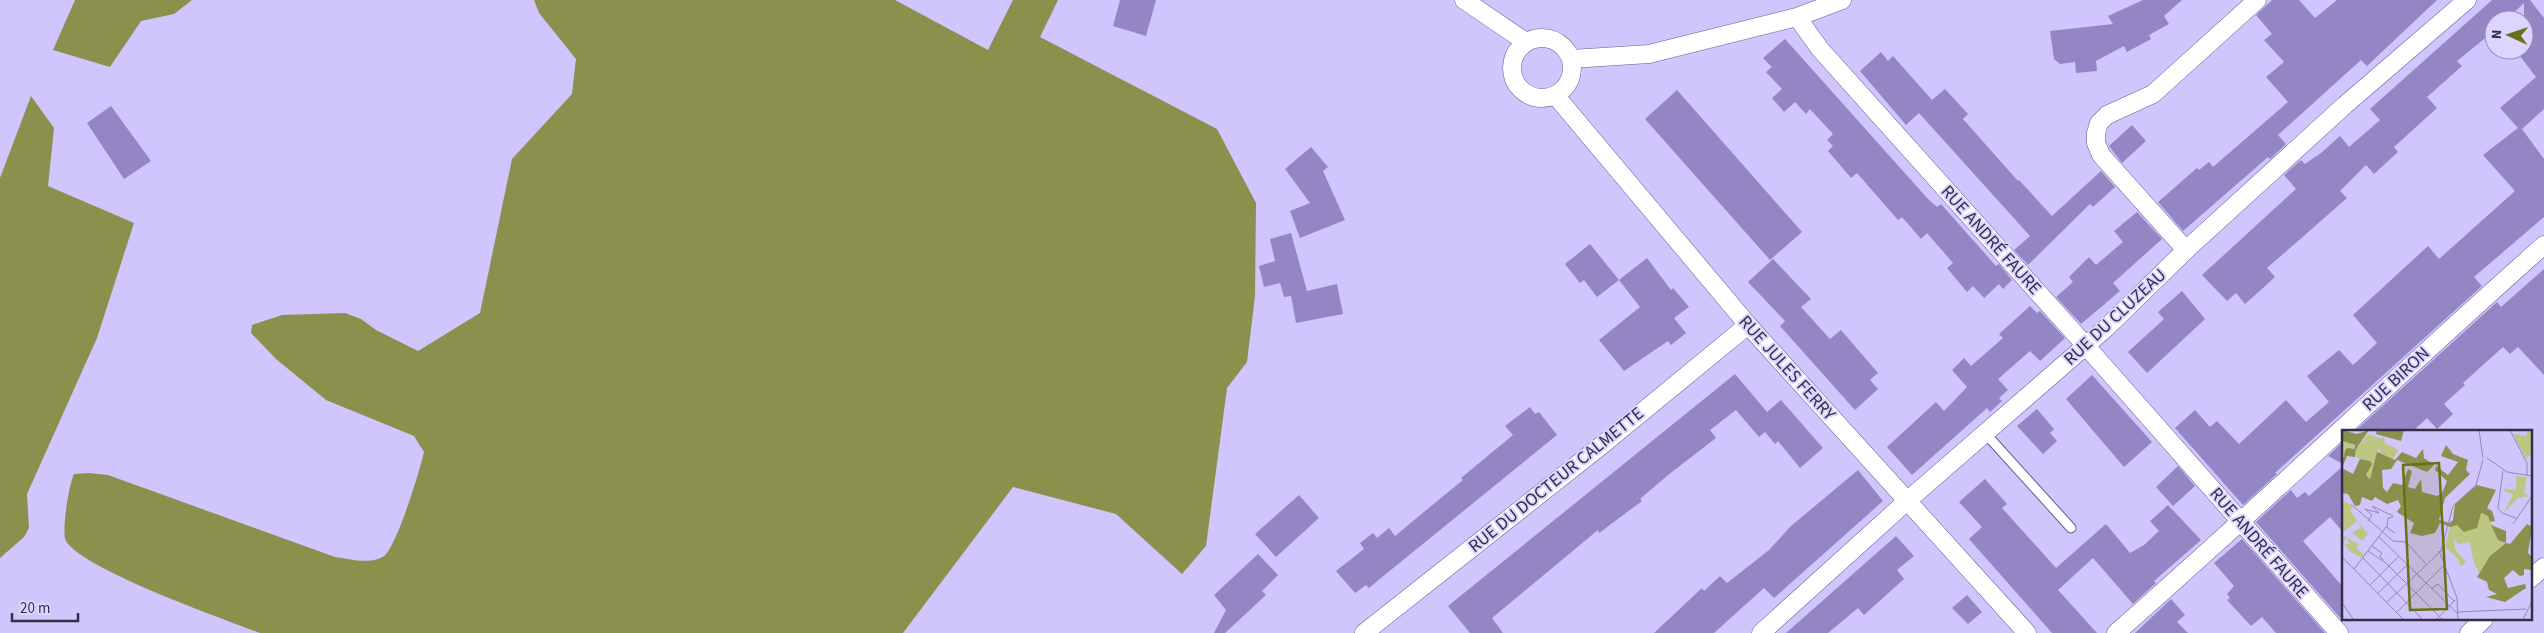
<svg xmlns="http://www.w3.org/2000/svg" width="2544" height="633" font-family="'Source Sans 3',sans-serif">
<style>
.forest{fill:#89914d}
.building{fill:#9486c4}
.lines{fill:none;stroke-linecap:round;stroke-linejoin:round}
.service-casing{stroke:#6a5a98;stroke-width:11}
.minor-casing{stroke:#6a5a98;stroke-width:19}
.service{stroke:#fff;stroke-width:9}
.minor{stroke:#fff;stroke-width:18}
.labels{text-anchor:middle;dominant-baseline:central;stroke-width:4;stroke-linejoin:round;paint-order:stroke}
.street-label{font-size:18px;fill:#342e49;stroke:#ddd4ff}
.inset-road{fill:none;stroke:#9289b4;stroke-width:1}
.view{fill:#697017;fill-opacity:0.15;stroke:#697017;stroke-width:2.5}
.inset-edge{fill:none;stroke:#342e49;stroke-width:2.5}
</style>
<rect width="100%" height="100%" fill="#d0c5fc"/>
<path class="forest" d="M75 0H192L174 14 141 21 110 67 53 50Z
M534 0H895L988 50 1013 0H1058L1040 37 1217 129 1256 203 1255 296 1247 362 1227 388 1206 546 1182 574 1116 514 1013 487 903 633H260C223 619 82 569 66 541 61 533 69 484 74 474L89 473 108 475 335 557C350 559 371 565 384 556 397 546 420 470 424 452L414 436 326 400 276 359 251 333 252 325 282 315 345 313 361 319 376 330 418 351 480 313 512 159 572 94 576 59 539 13Z
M31 96 54 128 48 186 134 223 97 338 27 494 29 528 24 537 0 558V178Z"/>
<path class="building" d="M1120 0H1156L1146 36 1113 26Z
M2143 0H2182L2164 16 2169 24 2149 35 2151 39 2127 52 2124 46 2096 61 2097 71 2076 73 2075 62 2060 64 2054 59 2050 31 2113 24 2108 16Z
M2272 0H2299L2315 18 2337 0H2437L2367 66 2361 60 2278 135 2286 144 2270 159 2268 157 2183 231 2158 202 2197 168 2199 170 2209 162 2213 167 2288 102 2266 77 2284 62 2264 40 2272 34 2256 15Z
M2492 0H2530L2544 18V109L2522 129 2544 159V217L2474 277 2482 286 2275 473 2277 474 2243 505 2175 428 2195 410 2210 427 2217 421 2239 444 2286 400 2306 422 2329 402 2307 376 2339 350 2353 365 2377 343 2353 315 2428 246 2439 259 2515 191 2483 155 2518 128 2500 108 2536 77 2520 56 2524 52V3L2506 20H2494V31L2457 61 2462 66 2427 97 2437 108 2394 147 2398 152 2374 174 2366 165 2340 191 2347 198 2267 268 2275 277 2263 288 2245 304 2236 293 2227 301 2202 275 2296 189 2284 175 2301 160 2305 164 2321 153 2340 136 2349 147 2380 120 2370 109Z
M1785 39 1928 199 1937 207 1941 204 1996 266 1999 264 2012 280 2003 289 1999 284 1984 298 1973 286 1967 292 1947 268 1953 263 1927 233 1921 239 1902 217 1898 220 1857 173 1851 178 1828 151 1833 146 1827 140 1833 134 1810 109 1806 114 1795 102 1784 112 1772 98 1782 89 1766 72 1772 67 1763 58Z
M1881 52 1888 61 1893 56 1932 100 1945 89 1968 114 1963 119 2018 181 2019 180 2052 216 2101 171 2115 187 2093 207 2090 204 2028 265 2014 250 2030 236 1919 113 1906 125 1860 71Z
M1677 90 1802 232 1770 260 1645 119Z
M111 106 151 161 124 179 87 123Z
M2132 125 2146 141 2122 163 2109 146Z
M1311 147 1328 167 1323 171 1345 220 1300 238 1290 211 1310 203 1285 169Z
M2137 212 2162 239 2113 283 2120 291 2081 324 2056 297 2073 282 2069 277 2089 257 2096 265 2123 242 2114 231Z
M1291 233 1307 291 1337 284 1343 314 1296 323 1291 296 1284 297 1280 283 1264 287 1259 266 1275 261 1270 239Z
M1590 244 1619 280 1597 297 1584 280 1580 283 1565 264Z
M1647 258 1671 290 1673 288 1689 307 1674 318 1686 333 1671 345 1668 341 1624 371 1599 340 1640 307 1619 280Z
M1773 259 1811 299 1801 307 1830 339 1841 330 1878 373 1870 380 1878 389 1855 410 1780 326 1785 321 1748 282Z
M2544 269V375L2518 347 2510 354 2503 347 2463 383 2465 385 2444 404 2453 414 2437 429 2427 418 2412 432H2354L2497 302 2501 307Z
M2182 291 2205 319 2147 373 2128 352 2164 319 2158 312Z
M2030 306 2037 313 2040 311 2065 338 2040 361 2030 351 1998 379 2008 390 1999 398 2002 401 1990 412 1987 408 1912 475 1887 447 1936 402 1944 411 1967 387 1952 370 1964 358 1971 366 2003 338 1999 334Z
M1735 374 1767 412 1781 400 1823 448 1800 468 1778 441 1775 444 1765 432 1759 437 1736 410 1710 430 1716 438 1668 475 1640 499 1642 501 1599 533 1598 530 1492 618 1503 633H1470L1448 606Z
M2092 375 2152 442 2124 467 2066 399Z
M1530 407 1535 414 1539 412 1557 435 1381 578 1369 588 1366 585 1355 593 1336 571 1364 549 1360 543 1373 533 1377 538 1389 528 1395 536 1419 516 1463 480 1461 478 1513 435 1505 426Z
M2037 409 2054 429 2050 433 2057 441 2043 454 2017 426Z
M2343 442V464L2328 456Z
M2178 466 2195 486 2173 506 2156 487Z
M2343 466V532L2330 517 2303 541 2343 587V621L2256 522 2291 490 2297 498 2305 492 2309 496Z
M1858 470 1883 501 1774 598 1764 588 1714 633H1654L1702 588 1704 591 1720 576 1727 583 1769 550 1791 526Z
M1985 479 2007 504 2002 508 2056 568 2106 524 2130 553 2144 545 2159 531 2150 521 2168 505 2201 540 2154 581 2156 583 2133 604 2093 558 2058 590 2097 633H2052L1969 539 1982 527 1959 502Z
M1299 495 1319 518 1276 557 1255 534Z
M1896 536 1914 556 1897 570 1904 579 1864 615 1858 608 1828 633H1786Z
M2242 539 2325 633H2276L2262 617 2251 626 2227 600 2230 598 2227 594 2234 586 2214 563Z
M1258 554 1278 575 1262 591 1266 595 1225 633H1214L1226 610 1214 595Z
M1967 595 1982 612 1968 624 1952 608Z
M2171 599 2185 615 2177 622 2188 633H2135Z"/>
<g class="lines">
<g class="service-casing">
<path id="service" d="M1985 433 2071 528"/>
</g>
<g class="minor-casing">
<path id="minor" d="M1464 0 1526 42
M1797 17 1820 49 2086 346 2339 633
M1512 68a30 30 0 1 1 60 0a30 30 0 1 1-60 0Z
M1571 59 1649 54 1797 17 1842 0
M1555 95 1748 325 2027 633
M2186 250 2101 155 2096 143V133L2099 123 2107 115 2153 94 2257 0
M2530 579 2544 567
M1364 633 1602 445 1748 325
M1761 633 1907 501 2106 328 2186 250 2345 105 2467 0
M2116 633C2261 506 2400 373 2544 245
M2469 633 2484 619"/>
</g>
<use href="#service" class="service"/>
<use href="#minor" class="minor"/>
</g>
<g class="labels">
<g class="street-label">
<text transform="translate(1991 240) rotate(48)">RUE ANDRÉ FAURE</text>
<text transform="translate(2115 317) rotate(-43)">RUE DU CLUZEAU</text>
<text transform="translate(1787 368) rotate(48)">RUE JULES FERRY</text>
<text transform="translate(2396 379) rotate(-43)">RUE BIRON</text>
<text transform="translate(1556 480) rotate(-39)">RUE DU DOCTEUR CALMETTE</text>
<text transform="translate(2259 543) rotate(49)">RUE ANDRÉ FAURE</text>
</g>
</g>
<g transform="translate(2342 430)">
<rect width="190" height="190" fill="#d0c5fc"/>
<path d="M185 0H190V24L184 28 171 4 185 6ZM26 4 40 9 42 6 43 13 56 20 51 29 38 24 37 17 28 49 24 45 29 33 14 27V19L10 18 2 23 0 33V11L16 17ZM174 46 185 47 182 63 188 66 176 68 161 83 171 65 159 59 174 60ZM0 70 8 74 11 78 8 81 26 104 20 111 10 103 19 97 15 91 0 103ZM138 83 146 86 156 110 164 113 162 118 148 126 137 143 131 130 128 112 116 114 112 108 113 119 124 132 119 137 116 129 103 117 108 97 115 95 130 100ZM0 105 17 114 14 118 22 125 20 128 7 121 3 114H9L4 108 0 115Z" fill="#bec782"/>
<path d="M0 0 15 4 27 0 14 19 13 27 5 26 0 38 11 44 18 29 28 31 30 34 24 45 28 49 35 22 53 30 60 22 74 28 81 19 82 28 92 35 85 42 55 30 49 39 40 40 41 58 45 62 51 53 60 55 66 39 70 41 66 57 73 59 79 49 80 62 95 66 100 63 105 51 93 40 94 36 106 45 116 32 99 26 104 15 111 24 126 30 124 40 128 44 103 68 97 90 107 93 111 90 113 74 135 55 154 60 145 78 150 81 153 91 148 92 146 86 139 83 135 98 122 102 115 95 108 97 98 93 93 103 80 106 68 103 72 93 55 82 59 76 56 70 45 74 33 67 30 71 20 67 18 75 13 76 6 64 0 63V33L3 21 5 18 13 19V15L0 11ZM35 0H62L59 11 34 4ZM185 94 190 97 186 123 190 127V140L182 139V145L178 146 171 140 162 148 166 158 183 154 184 158 163 172 144 167 155 164 147 160 145 152 135 147 148 126 164 113 156 110 149 95 164 101V113L168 114Z" fill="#89914d"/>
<path class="inset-road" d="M137 0 141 28M168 0 185 33V46M145 28 165 42 190 46M161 41 156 78 160 83 174 88M9 74 51 111 64 112 84 134M26 91 30 85 23 79 37 83 30 76 51 86M171 94 190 66M45 98 46 88 51 87M37 107 116 184M30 116 40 123 38 126 41 130M26 121 44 133 101 190M99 121 111 76 134 55 141 30M98 123 115 168 116 190M0 127 62 190M21 128 81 190M12 139 44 97 53 103M28 155 57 126M89 159 96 154 112 171M36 163 65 135M45 172 99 121 96 122M0 173 12 190M55 182 101 136M116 182 184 179M94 190 113 170M181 190 190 171"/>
<path class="view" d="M97 33 105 179 68 180 61 35Z"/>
<rect width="190" height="190" class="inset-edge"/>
</g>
<g transform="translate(2509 35) rotate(273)"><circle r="24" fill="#ddd4ff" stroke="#9992b6"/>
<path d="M0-4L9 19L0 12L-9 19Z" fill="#697017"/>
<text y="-8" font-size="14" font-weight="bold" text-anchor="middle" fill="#342e49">N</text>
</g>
<path d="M12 613v8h66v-8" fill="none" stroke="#342e49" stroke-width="2.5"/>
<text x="20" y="613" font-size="15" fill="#342e49" stroke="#ddd4ff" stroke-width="4" paint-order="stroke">20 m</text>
</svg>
